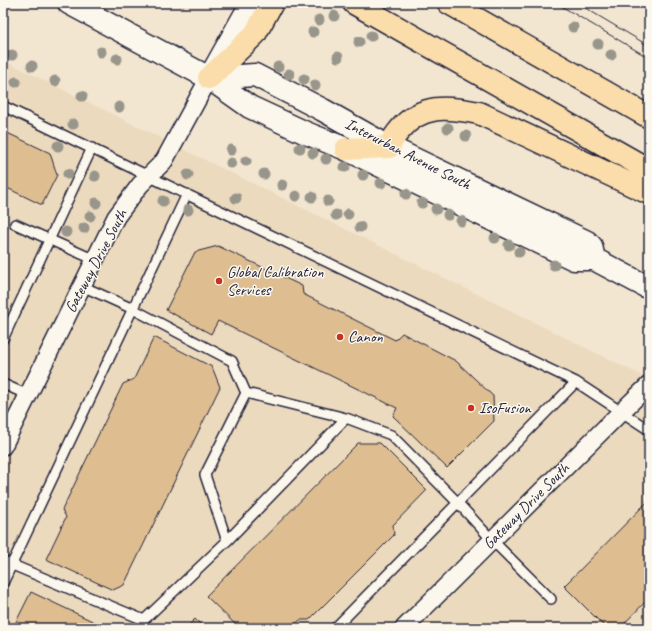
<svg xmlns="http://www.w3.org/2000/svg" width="652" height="631" font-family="Caveat,sans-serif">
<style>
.built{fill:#ecdabe}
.building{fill:#debe91;stroke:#22223b}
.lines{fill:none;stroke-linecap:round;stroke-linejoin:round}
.service-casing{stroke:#22223b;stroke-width:12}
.minor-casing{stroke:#22223b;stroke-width:20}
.tertiary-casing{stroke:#22223b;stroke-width:24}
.secondary-casing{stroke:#22223b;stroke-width:25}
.motorway-casing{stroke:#22223b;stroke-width:25}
.service{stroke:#fbf7ec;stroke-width:9}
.minor{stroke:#fbf7ec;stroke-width:17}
.tertiary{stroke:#fbf7ec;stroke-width:21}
.secondary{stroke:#fbf7ec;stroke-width:22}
.motorway{stroke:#fbddab;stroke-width:22}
.tram{stroke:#22223b;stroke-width:1}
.tree{fill:#98958b}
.poi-dot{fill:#c8321e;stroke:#fbf7ec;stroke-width:1.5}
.labels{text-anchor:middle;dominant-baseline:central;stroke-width:3;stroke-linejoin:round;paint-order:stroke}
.street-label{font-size:16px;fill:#22223b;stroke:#fbf7ec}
.poi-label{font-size:16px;fill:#22223b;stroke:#fbf7ec;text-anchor:start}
</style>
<rect width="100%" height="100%" fill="#f2e6d1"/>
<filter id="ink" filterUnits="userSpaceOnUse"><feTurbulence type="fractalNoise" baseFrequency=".025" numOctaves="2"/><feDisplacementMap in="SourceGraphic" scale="8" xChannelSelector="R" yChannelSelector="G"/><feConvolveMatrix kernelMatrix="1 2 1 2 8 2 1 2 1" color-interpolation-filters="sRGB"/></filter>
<g filter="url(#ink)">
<path class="built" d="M3 60 649 379V628H3Z"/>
<path class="building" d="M3 131 50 153 57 175 42 205 3 186Z
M218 246 302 286 303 294 395 340 402 333 456 361 493 396 494 421 447 468 393 416 397 408 218 321 211 334 166 310 195 252Z
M154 337 212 367 220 387 124 585 113 590 46 559 66 517 62 510 123 384 134 379Z
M358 443H380L427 490 393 525 394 535 309 620H300L291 628H239L206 596Z
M649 500V598L620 628H606L564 586Z
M31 592 107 628H13Z
M195 619 204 628H186Z"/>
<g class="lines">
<g class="service-casing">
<path id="service" d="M3 106 576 382 649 430
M15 224 95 260
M3 339 92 148
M3 384 28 395
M246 393 346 418 391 435 458 503 492 540 551 599
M227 541 346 418
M3 561 144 620 227 541 205 475 246 393 232 361 133 309 82 286
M3 583 187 194
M335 628 576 382"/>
</g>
<g class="minor-casing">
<path id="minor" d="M3 446 116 217 140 185 164 161 209 78
M404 628 621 412 649 385"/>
</g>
<g class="tertiary-casing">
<path id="tertiary" d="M214 69 251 3"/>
</g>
<g class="secondary-casing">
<path id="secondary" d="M69 3 209 78 250 107 306 133 346 149 574 259H594L649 288
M209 78 255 75 323 110 389 147 587 242 591 246 594 259"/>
</g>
<g class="motorway-casing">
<path id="motorway" d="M354 3 649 170
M449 3 649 117
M209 78 255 34 272 3
M346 149 389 147C392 141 395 135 399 131 421 103 448 107 479 113L649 193"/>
</g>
<use href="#service" class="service"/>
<use href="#minor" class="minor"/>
<use href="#tertiary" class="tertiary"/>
<use href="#secondary" class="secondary"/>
<use href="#motorway" class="motorway"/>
<path class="tram" d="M556 3 649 58
M577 3 649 46"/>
</g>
<g class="tree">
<circle cx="334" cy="16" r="5.5"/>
<circle cx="319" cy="20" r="5.5"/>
<circle cx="573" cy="27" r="5.5"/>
<circle cx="313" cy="32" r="5.5"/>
<circle cx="371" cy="36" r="5.5"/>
<circle cx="359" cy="42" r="5.5"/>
<circle cx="598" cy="44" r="5.5"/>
<circle cx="101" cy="52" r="5.5"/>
<circle cx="12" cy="55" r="5.5"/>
<circle cx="611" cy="55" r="5.5"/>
<circle cx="338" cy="57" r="5.5"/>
<circle cx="117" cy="59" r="5.5"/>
<circle cx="32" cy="66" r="5.5"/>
<circle cx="278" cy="67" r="5.5"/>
<circle cx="289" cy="74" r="5.5"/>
<circle cx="304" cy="79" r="5.5"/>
<circle cx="55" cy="81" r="5.5"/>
<circle cx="16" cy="82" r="5.5"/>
<circle cx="315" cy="85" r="5.5"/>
<circle cx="82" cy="96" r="5.5"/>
<circle cx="119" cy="107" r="5.5"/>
<circle cx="73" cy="124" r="5.5"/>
<circle cx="448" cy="128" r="5.5"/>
<circle cx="466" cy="136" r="5.5"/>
<circle cx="58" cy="146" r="5.5"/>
<circle cx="300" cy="148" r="5.5"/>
<circle cx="231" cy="150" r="5.5"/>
<circle cx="313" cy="153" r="5.5"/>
<circle cx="326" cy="159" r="5.5"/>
<circle cx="246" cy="161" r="5.5"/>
<circle cx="231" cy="163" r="5.5"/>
<circle cx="345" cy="167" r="5.5"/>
<circle cx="68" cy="174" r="5.5"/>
<circle cx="264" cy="174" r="5.5"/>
<circle cx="188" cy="175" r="5.5"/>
<circle cx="363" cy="175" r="5.5"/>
<circle cx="95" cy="176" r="5.5"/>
<circle cx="381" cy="183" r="5.5"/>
<circle cx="282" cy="185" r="5.5"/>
<circle cx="406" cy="194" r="5.5"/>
<circle cx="296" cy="196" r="5.5"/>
<circle cx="312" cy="197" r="5.5"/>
<circle cx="236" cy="198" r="5.5"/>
<circle cx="163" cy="201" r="5.5"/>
<circle cx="328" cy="201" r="5.5"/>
<circle cx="96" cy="203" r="5.5"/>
<circle cx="422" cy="203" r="5.5"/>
<circle cx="436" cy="209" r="5.5"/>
<circle cx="188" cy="210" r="5.5"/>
<circle cx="348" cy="214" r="5.5"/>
<circle cx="336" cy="215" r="5.5"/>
<circle cx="448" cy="215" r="5.5"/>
<circle cx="90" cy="216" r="5.5"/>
<circle cx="461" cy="221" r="5.5"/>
<circle cx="360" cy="227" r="5.5"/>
<circle cx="84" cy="228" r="5.5"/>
<circle cx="66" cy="232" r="5.5"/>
<circle cx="495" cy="238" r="5.5"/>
<circle cx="509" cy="245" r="5.5"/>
<circle cx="519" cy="252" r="5.5"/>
<circle cx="554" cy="265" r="5.5"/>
</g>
</g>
<g class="poi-dot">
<circle cx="219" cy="281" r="4"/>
<circle cx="340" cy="337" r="4"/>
<circle cx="471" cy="408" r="4"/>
</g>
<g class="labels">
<g class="street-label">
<text transform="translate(408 154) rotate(27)">Interurban Avenue South</text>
<text transform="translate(96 261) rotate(-62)">Gateway Drive South</text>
<text transform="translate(526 506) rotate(-45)">Gateway Drive South</text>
</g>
<g class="poi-label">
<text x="227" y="272">Global Calibration<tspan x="227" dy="18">Services</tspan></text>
<text x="348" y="337">Canon</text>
<text x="479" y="408">IsoFusion</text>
</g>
</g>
<rect width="652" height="631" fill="none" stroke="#fbf7ec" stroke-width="16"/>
<rect x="8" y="8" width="636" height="615" fill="none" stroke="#22223b" stroke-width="1.5" filter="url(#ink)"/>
</svg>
